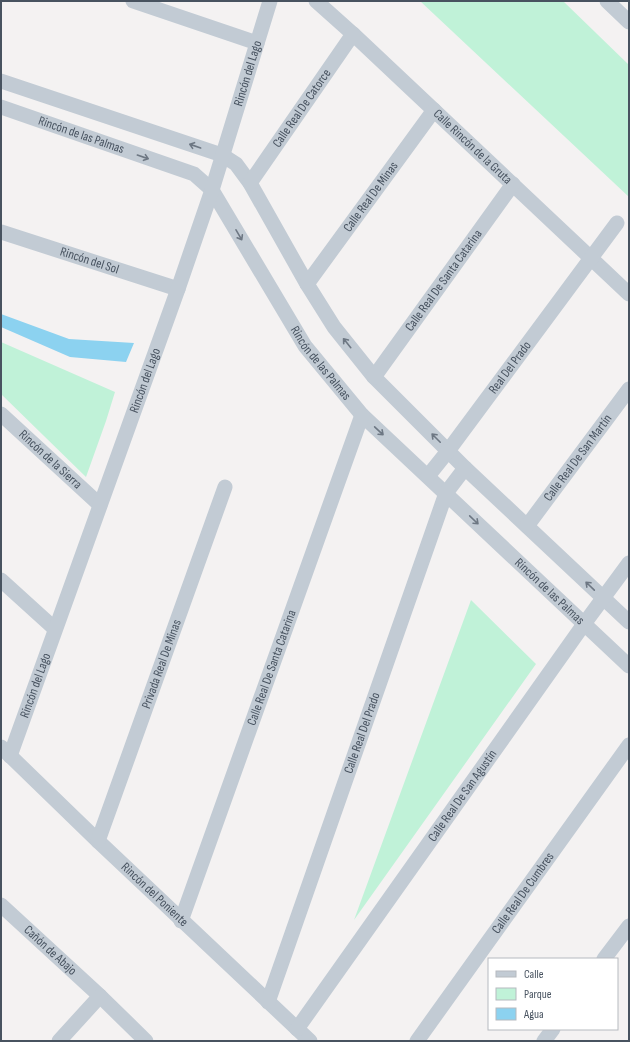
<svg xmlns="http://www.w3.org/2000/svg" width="630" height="1042" font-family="'Sofia Sans Condensed',sans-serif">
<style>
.green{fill:#c0f2d8}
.water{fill:#8cd2f0}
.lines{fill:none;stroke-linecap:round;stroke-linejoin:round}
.street{stroke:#c2cbd4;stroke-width:15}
.oneway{stroke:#6d7783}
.labels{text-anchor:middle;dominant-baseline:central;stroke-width:3;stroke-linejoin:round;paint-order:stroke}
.street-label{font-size:13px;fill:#485360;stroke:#fff}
</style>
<rect width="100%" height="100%" fill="#f4f2f2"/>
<path class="green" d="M420 1H563L629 65V197Z
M1 342 115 392 106 421 86 477 1 394Z
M471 600 536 664 354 920Z"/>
<path class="water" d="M1 314 69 339 134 343 126 362 70 357 1 327Z"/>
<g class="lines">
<g class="street">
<path d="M133 1 257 43"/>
<path id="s1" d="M316 1 353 34 629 294"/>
<path d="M607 1 629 22"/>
<path d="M1 81 222 155 236 164 250 183 307 284 334 327 374 377 465 468 629 622"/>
<path id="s2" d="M1 107 194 174 212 190 305 346 362 415 629 666"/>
<path id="s3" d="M250 183 353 34"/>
<path id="s4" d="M1 232 178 289"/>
<path id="s5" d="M307 284 434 110"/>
<path id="s6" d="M374 377 513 184"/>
<path id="s7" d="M1 414 100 505"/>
<path id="s8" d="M428 476 448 451 617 223"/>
<path id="s9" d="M527 526 629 389"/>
<path d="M1 580 55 629"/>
<path id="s10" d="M1 747 98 841 310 1041"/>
<path id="s11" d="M10 756 178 289 212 190 270 1"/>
<path id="s12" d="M98 841 225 487"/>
<path id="s13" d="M1 905 100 996 146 1041"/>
<path id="s14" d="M181 921 362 415"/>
<path d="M604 959 629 926"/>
<path id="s15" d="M268 1002 446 493 465 468"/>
<path id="s16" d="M297 1029 584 624 629 563"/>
<path d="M59 1041 100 996"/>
<path id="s17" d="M417 1041 629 745"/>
<path d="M544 1041 553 1029"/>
</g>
</g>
<defs><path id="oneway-shaft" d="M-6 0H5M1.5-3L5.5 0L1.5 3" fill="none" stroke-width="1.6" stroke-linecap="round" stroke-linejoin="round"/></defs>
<g class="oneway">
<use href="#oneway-shaft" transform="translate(195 146) rotate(-161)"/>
<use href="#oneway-shaft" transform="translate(143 157) rotate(19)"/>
<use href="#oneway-shaft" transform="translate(239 235) rotate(60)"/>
<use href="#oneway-shaft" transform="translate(347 343) rotate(-129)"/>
<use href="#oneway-shaft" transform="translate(379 431) rotate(43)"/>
<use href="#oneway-shaft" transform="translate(436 438) rotate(-135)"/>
<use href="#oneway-shaft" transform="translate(474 520) rotate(44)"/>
<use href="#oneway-shaft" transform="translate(590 586) rotate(-136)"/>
</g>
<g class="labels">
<g class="street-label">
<text stroke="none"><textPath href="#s11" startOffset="723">Rincón del Lago</textPath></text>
<text stroke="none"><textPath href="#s3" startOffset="91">Calle Real De Catorce</textPath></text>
<text stroke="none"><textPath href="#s2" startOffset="85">Rincón de las Palmas</textPath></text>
<text stroke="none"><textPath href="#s1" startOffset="214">Calle Rincón de la Gruta</textPath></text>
<text stroke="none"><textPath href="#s5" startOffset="108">Calle Real De Minas</textPath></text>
<text stroke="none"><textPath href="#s4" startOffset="93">Rincón del Sol</textPath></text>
<text stroke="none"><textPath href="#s6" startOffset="119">Calle Real De Santa Catarina</textPath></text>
<text stroke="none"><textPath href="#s2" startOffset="433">Rincón de las Palmas</textPath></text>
<text stroke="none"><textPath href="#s8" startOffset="136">Real Del Prado</textPath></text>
<text stroke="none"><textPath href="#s11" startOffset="399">Rincón del Lago</textPath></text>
<text stroke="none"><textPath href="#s9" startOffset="85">Calle Real De San Martín</textPath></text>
<text stroke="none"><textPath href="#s7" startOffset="67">Rincón de la Sierra</textPath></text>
<text stroke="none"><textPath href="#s2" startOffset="757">Rincón de las Palmas</textPath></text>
<text stroke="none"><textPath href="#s12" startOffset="188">Privada Real De Minas</textPath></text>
<text stroke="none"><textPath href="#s14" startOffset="269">Calle Real De Santa Catarina</textPath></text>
<text stroke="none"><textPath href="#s11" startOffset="75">Rincón del Lago</textPath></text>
<text stroke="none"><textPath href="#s15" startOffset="285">Calle Real Del Prado</textPath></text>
<text stroke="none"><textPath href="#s16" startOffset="286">Calle Real De San Agustín</textPath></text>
<text stroke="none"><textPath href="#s17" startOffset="182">Calle Real De Cumbres</textPath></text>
<text stroke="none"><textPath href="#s10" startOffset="213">Rincón del Poniente</textPath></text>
<text stroke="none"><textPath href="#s13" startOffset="67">Cañón de Abajo</textPath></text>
</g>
</g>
<rect width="630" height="1042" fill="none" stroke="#485360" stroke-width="4"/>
<rect x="488" y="958" width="130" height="72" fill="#ffffff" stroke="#b6babf"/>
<rect x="496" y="971" width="20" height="6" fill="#c2cbd4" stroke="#b6babf"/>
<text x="524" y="978" font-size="12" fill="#485360">Calle</text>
<rect x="496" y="988" width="20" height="12" fill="#c0f2d8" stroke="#b6babf"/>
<text x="524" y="998" font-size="12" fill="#485360">Parque</text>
<rect x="496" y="1008" width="20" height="12" fill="#8cd2f0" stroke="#b6babf"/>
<text x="524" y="1018" font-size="12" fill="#485360">Agua</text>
</svg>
